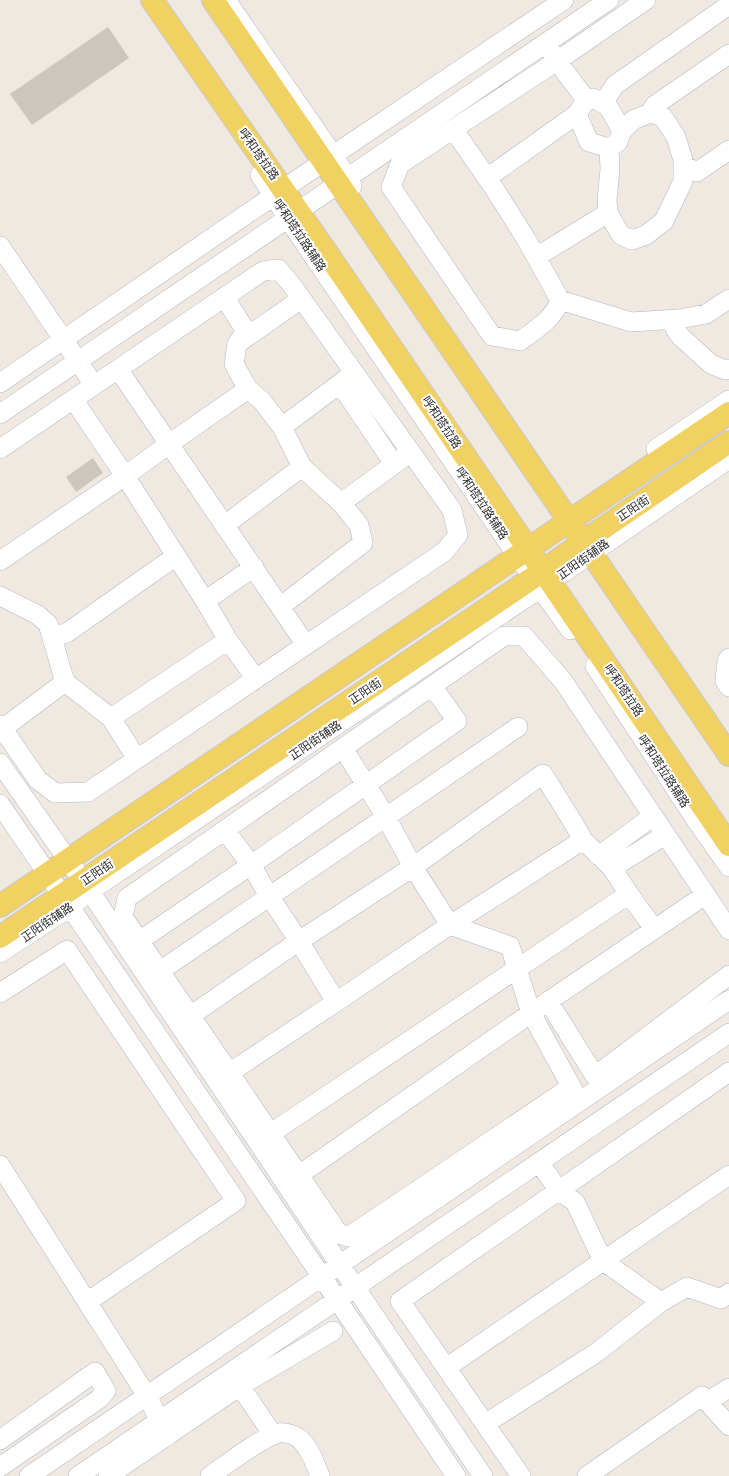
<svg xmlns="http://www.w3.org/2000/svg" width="729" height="1476" font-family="Poppins,'Noto Sans SC',sans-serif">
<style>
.building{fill:#cbc7bf}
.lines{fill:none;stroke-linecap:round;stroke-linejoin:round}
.minor-casing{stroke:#b4b7c1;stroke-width:20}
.major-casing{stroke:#c9c9c9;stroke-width:24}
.minor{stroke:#fff;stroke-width:19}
.major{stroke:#f2d163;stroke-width:22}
.labels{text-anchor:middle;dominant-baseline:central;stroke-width:4;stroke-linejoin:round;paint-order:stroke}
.street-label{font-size:12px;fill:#2e2e2e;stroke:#fff}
</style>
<rect width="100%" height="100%" fill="#efe9e1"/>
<path class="building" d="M108 27 129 58 32 125 10 94Z
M93 458 103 473 76 492 66 477Z"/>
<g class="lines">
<g class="minor-casing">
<path id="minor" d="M226 0 333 155 352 186
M587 101 557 61 646 0
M603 103 615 85 729 5
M650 113 655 105 729 54
M453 129 494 188 526 239 560 300C554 319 535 330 520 341L492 336 391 187 400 164 557 61 546 43
M609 148 610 169 607 200 608 213 621 235 632 240 646 235 664 221 683 181V160L676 137 663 117 650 113 633 120 622 131
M683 165 697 172 729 150
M260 175 288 219 518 557 570 630
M487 178 577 114 589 142 609 148 618 142 622 131 608 106 593 98 584 103 577 114
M0 246 94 385
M536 257 608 213
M560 300 631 322 679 319 706 314 729 299
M679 319 675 329 681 337 711 364 725 370 729 369
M238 343 301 299
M118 369 306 645
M0 383 323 162 564 0
M340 384 394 464
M248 389 262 401 282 427 354 373
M73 399 125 476 205 601 228 640 256 679
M0 414 609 0
M282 427 302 467 341 503 411 452
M0 449 263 271 278 269 291 284 452 510 458 535 444 552 88 792 55 793 38 780 0 725
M656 449 729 400
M225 525 302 467
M0 561 125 476 169 444 248 389 234 364 237 344 246 331 224 297
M0 596 38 615 48 624 65 682 111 718 137 759
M205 601 254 567
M280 607 363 543 359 525 341 503
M52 638 68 632 176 556
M729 658 727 661 725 681 729 687
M595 666 696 820 729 867
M111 718 228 640
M2 729 65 682
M343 748 386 817 413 867 450 925 510 946 531 1013 577 1097
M0 763 68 860 83 881 340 1265 483 1476
M0 804 322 1277 456 1476
M599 856 653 816
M612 868 665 835
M139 941 251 865 457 721 432 686
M0 953 70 907 90 891 551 581 729 459
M160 971 518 727
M0 993 67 950 236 1201 87 1302
M548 1001 595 1076 729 975
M336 1002 299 941 413 867 543 774 574 824 583 840
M190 1016 299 941 269 896 251 865 225 830
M229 1073 336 1002 450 925 583 840 612 868 629 894
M571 1087 348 1237 339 1234 299 1175 531 1013 705 895
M271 1133 629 894 654 929
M539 1162 559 1191 575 1202 603 1261 661 1302
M0 1165 147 1396 160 1421 166 1437
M299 1175 123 917 127 898 504 636H524L563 681 729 930
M446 1368 729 1175
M240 1386 273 1435
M707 1402 729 1388
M485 1424 596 1353 661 1302 687 1287 721 1299 729 1293
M0 1440 95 1372 106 1391 99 1399 0 1467
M29 1476 729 1000
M78 1476 729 1033
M108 1476 240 1386 333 1331
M210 1476C227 1464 260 1438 279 1433 286 1432 296 1435 301 1440 311 1450 315 1464 320 1476
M521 1476 400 1301 729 1072
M587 1476 702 1396 729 1426"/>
</g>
<g class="major-casing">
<path id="major" d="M152 0 334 263 729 845
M213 0 729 755
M0 906 729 413
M0 937 543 571 583 542 729 442"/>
</g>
<use href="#minor" class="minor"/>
<use href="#major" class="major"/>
</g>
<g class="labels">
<g class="street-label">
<text transform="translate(259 154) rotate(55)">呼和塔拉路</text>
<text transform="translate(300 235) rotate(56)">呼和塔拉路辅路</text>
<text transform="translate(442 422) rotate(56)">呼和塔拉路</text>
<text transform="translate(482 503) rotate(56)">呼和塔拉路辅路</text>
<text transform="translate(633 508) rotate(-34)">正阳街</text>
<text transform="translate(583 559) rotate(-35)">正阳街辅路</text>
<text transform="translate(624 690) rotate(56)">呼和塔拉路</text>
<text transform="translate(365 691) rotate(-34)">正阳街</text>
<text transform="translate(315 740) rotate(-34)">正阳街辅路</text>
<text transform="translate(664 771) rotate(57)">呼和塔拉路辅路</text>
<text transform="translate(97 872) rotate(-34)">正阳街</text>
<text transform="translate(47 922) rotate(-34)">正阳街辅路</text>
</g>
</g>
</svg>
